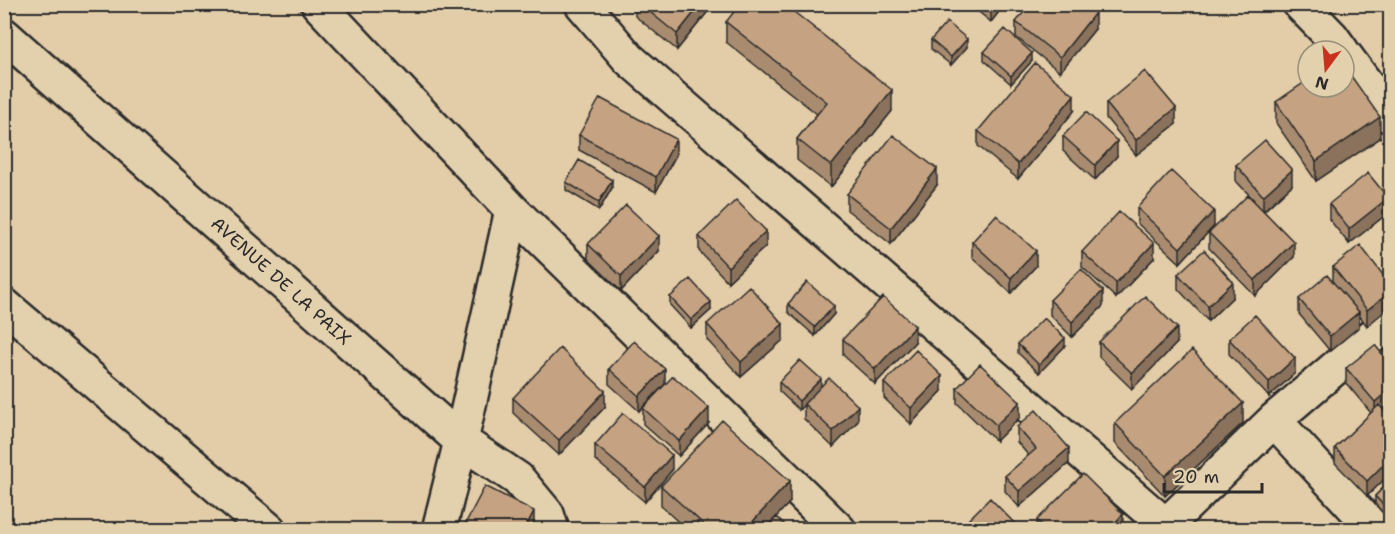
<svg xmlns="http://www.w3.org/2000/svg" width="1395" height="534" font-family="'Shantell Sans',sans-serif">
<style>
.lines{fill:none;stroke-linecap:round;stroke-linejoin:round}
.minor-casing{stroke:#2b2b2b;stroke-width:38}
.minor{stroke:#e3d1ae;stroke-width:33}
.wall{fill:#a98c70;stroke:#2b2b2b;stroke-width:1.5}
.shaded-wall{fill:#8a725b;stroke:#2b2b2b;stroke-width:1.5}
.building{fill:#c5a382;stroke:#2b2b2b;stroke-width:1.5}
.labels{text-anchor:middle;dominant-baseline:central;stroke-width:5;stroke-linejoin:round;paint-order:stroke}
.street-label{font-size:18px;fill:#2b2b2b;stroke:#e3d1ae}
</style>
<rect width="100%" height="100%" fill="#e3cca8"/>
<filter id="ink" filterUnits="userSpaceOnUse"><feTurbulence type="fractalNoise" baseFrequency=".0167" numOctaves="2"/><feDisplacementMap in="SourceGraphic" scale="12" xChannelSelector="R" yChannelSelector="G"/><feConvolveMatrix kernelMatrix="1 2 1 2 8 2 1 2 1" color-interpolation-filters="sRGB"/></filter>
<g filter="url(#ink)">
<g class="lines">
<g class="minor-casing">
<path id="minor" d="M318 4 512 210 839 530
M582 4 629 59 1171 530
M1300 4 1332 37 1342 51
M4 35 461 441 518 479 547 514 552 530
M1344 54 1390 116
M4 305 269 530
M1274 420 1375 530
M1166 525 1274 420 1390 321
M439 530 461 441 512 210"/>
</g>
<use href="#minor" class="minor"/>
</g>
<path class="wall" d="M635 4H714L677 50 635 16Z
M969 4H1005L991 22Z
M726 22 892 111 831 187 797 160V139L817 114 726 42Z
M1016 22 1095 29 1060 72 1016 37Z
M931 40 967 47 951 65 931 49Z
M984 52 1032 61 1011 84 984 60Z
M1276 102 1380 138 1316 181 1276 123Z
M1106 103 1176 124 1136 155 1106 118Z
M1074 111 1018 179 978 146V131Z
M579 135 676 155 656 192 579 150Z
M1063 136 1117 156 1095 180 1063 151Z
M1236 165 1292 185 1264 211 1294 257 1255 296 1209 248V233L1254 200 1236 181Z
M566 182 612 188 599 210 566 190Z
M937 185 891 244 847 210V194Z
M1329 204 1388 213 1349 244 1329 219Z
M1137 208 1214 226 1180 263 1137 223Z
M699 236 766 246 728 282 699 251Z
M972 242 1036 266 1011 293 972 257Z
M588 244 659 251 621 291 588 259Z
M1082 252 1154 258 1116 298 1082 267Z
M1333 267 1390 284 1367 326 1359 315V327L1330 351 1299 314V299L1333 281Z
M1178 274 1233 297 1208 321 1178 289Z
M670 297 711 310 691 328 670 305Z
M1050 300 1103 306 1072 337 1050 315Z
M788 304 834 314 815 336 788 312Z
M707 324 783 340 741 377 707 340Z
M843 339 915 342 875 384 843 355Z
M1229 339 1295 373 1269 397 1229 354Z
M1099 342 1177 343 1132 389 1099 357Z
M1018 344 1065 346 1039 373 1018 353Z
M1390 364V404L1383 410 1390 417V474L1367 496 1335 463V448L1371 413 1346 383V368Z
M609 369 665 384 639 411 609 384Z
M779 382 821 387 858 421 833 447 804 419V404L817 391 799 410 779 391Z
M884 383 942 391 911 424 884 398Z
M957 388 1020 417 996 441 957 403Z
M513 398 605 407 559 455 513 413Z
M643 408 709 423 679 456 643 424Z
M1115 423H1243L1165 496 1115 443Z
M1017 427 1069 463 1019 507 1005 491V476L1029 456 1017 442Z
M595 445 672 470 645 502 595 460Z
M1390 481V520L1375 504V496Z
M661 486 790 502 767 526 790 530H687L661 506Z
M1037 520 1123 529 1037 530Z"/>
<path class="shaded-wall" d="M701 4H714L677 50V34Z
M993 4H1005L991 22V6Z
M1095 13V29L1060 72V57Z
M967 39V47L951 65V57Z
M1032 53V61L1011 84V76Z
M892 90V111L831 187V166Z
M1074 95V111L1018 179V164Z
M1176 108V124L1136 155V140Z
M1380 117V138L1316 181V161Z
M676 139V155L656 192V177Z
M1117 141V156L1095 180V165Z
M937 169V185L891 244V228Z
M1292 170V185L1263 211V196Z
M612 180V188L599 210V202Z
M1388 198V213L1349 244V229Z
M1214 211V226L1180 263V248Z
M766 231V246L728 282V267Z
M659 236V251L621 291V276Z
M1294 242V257L1255 296V280Z
M1154 243V258L1116 298V283Z
M1036 251V266L1011 293V278Z
M1233 282V297L1208 321V306Z
M1103 291V306L1072 337V322Z
M1390 292V307L1367 326V310Z
M711 302V310L691 328V320Z
M834 306V314L815 336V327Z
M1359 312V327L1330 351V336Z
M783 324V340L741 377V362Z
M915 326V342L875 384V369Z
M1177 328V343L1132 389V373Z
M1065 338V346L1039 373V365Z
M1295 358V373L1269 397V382Z
M665 369V384L639 411V396Z
M942 376V391L911 424V408Z
M821 379V387L799 410V401Z
M1390 389V404L1375 417V402Z
M605 391V407L559 455V440Z
M1020 402V417L996 441V425Z
M1243 403V423L1165 496V476Z
M858 406V421L833 447V431Z
M709 408V423L679 456V441Z
M1069 448V463L1019 507V491Z
M672 455V470L645 502V487Z
M1390 458V474L1367 496V481Z
M790 481V502L764 530H745Z
M534 511V526L532 530H524Z
M1123 514V530H1108Z"/>
<path class="building" d="M640 4H701L677 34Z
M740 4H784L892 90 831 166 797 139 827 102 726 22Z
M1030 4H1083L1095 13 1060 57 1016 22Z
M947 22 967 39 951 57 931 40Z
M1005 29 1032 53 1011 76 984 52Z
M1035 63 1074 95 1018 164 978 131Z
M1344 66 1380 117 1316 161 1276 102 1308 80V87H1344Z
M1145 71 1176 108 1136 140 1106 103Z
M600 98 676 139 656 177 579 135Z
M1086 112 1117 141 1095 165 1063 136Z
M893 135 937 169 891 228 847 194Z
M1265 140 1292 170 1263 196 1236 165Z
M579 160 612 180 599 202 566 182Z
M1171 171 1214 211 1180 248 1137 208Z
M1368 173 1388 198 1349 229 1329 204Z
M1248 195 1294 242 1255 280 1209 233Z
M736 200 766 231 728 267 699 236Z
M626 205 659 236 621 276 588 244Z
M1119 212 1154 243 1116 283 1082 252Z
M996 215 1036 251 1011 278 972 242Z
M1360 245 1390 284V292L1367 310 1333 267Z
M1204 250 1233 282 1208 306 1178 274Z
M1081 269 1103 291 1072 322 1050 300Z
M1327 275 1359 312 1330 336 1299 299Z
M690 279 711 302 691 320 670 297Z
M807 282 834 306 815 327 788 304Z
M749 286 783 324 741 362 707 324Z
M1145 296 1177 328 1132 373 1099 342Z
M883 297 915 326 875 369 843 339Z
M1255 315 1295 358 1269 382 1229 339Z
M1044 318 1065 338 1039 365 1018 344Z
M634 341 665 369 639 396 609 369Z
M1375 345 1390 364V389L1375 402 1346 368Z
M560 348 605 391 559 440 513 398Z
M916 350 942 376 911 408 884 383Z
M1192 350 1243 403 1165 476 1115 423Z
M800 360 821 379 799 401 779 382Z
M980 364 1020 402 996 425 957 388Z
M673 376 709 408 679 441 643 408Z
M829 378 858 406 833 431 804 404Z
M1379 405 1390 417V458L1367 481 1335 448Z
M1036 410 1069 448 1019 491 1005 476 1036 449 1017 427Z
M623 413 672 455 645 487 595 445Z
M722 420 790 481 745 530H710L661 486Z
M1083 474 1123 514 1108 530H1046L1037 520Z
M1390 481V512L1375 496Z
M485 486 534 511 524 530H462Z
M990 498 1021 530H958Z
M777 517 790 530H764Z"/>
</g>
<g class="labels">
<g class="street-label">
<text transform="translate(281 281) rotate(42)">AVENUE DE LA PAIX</text>
</g>
</g>
<rect width="1395" height="534" fill="none" stroke="#e3d1ae" stroke-width="24"/>
<rect x="12" y="12" width="1371" height="510" fill="none" stroke="#2b2b2b" stroke-width="2" filter="url(#ink)"/>
<g transform="translate(1326 69) rotate(196)"><circle r="28" fill="#e3d1ae" stroke="#998f7a" stroke-width="1.5"/>
<path d="M0-4.5L10 22L0 15L-10 22Z" fill="#c8321e"/>
<text y="-9" font-size="16" font-weight="bold" text-anchor="middle" fill="#2b2b2b">N</text>
</g>
<path d="M1164 483v9h98v-9" fill="none" stroke="#2b2b2b" stroke-width="3"/>
<text x="1173" y="483" font-size="18" fill="#2b2b2b" stroke="#e3d1ae" stroke-width="4.5" paint-order="stroke">20 m</text>
</svg>
